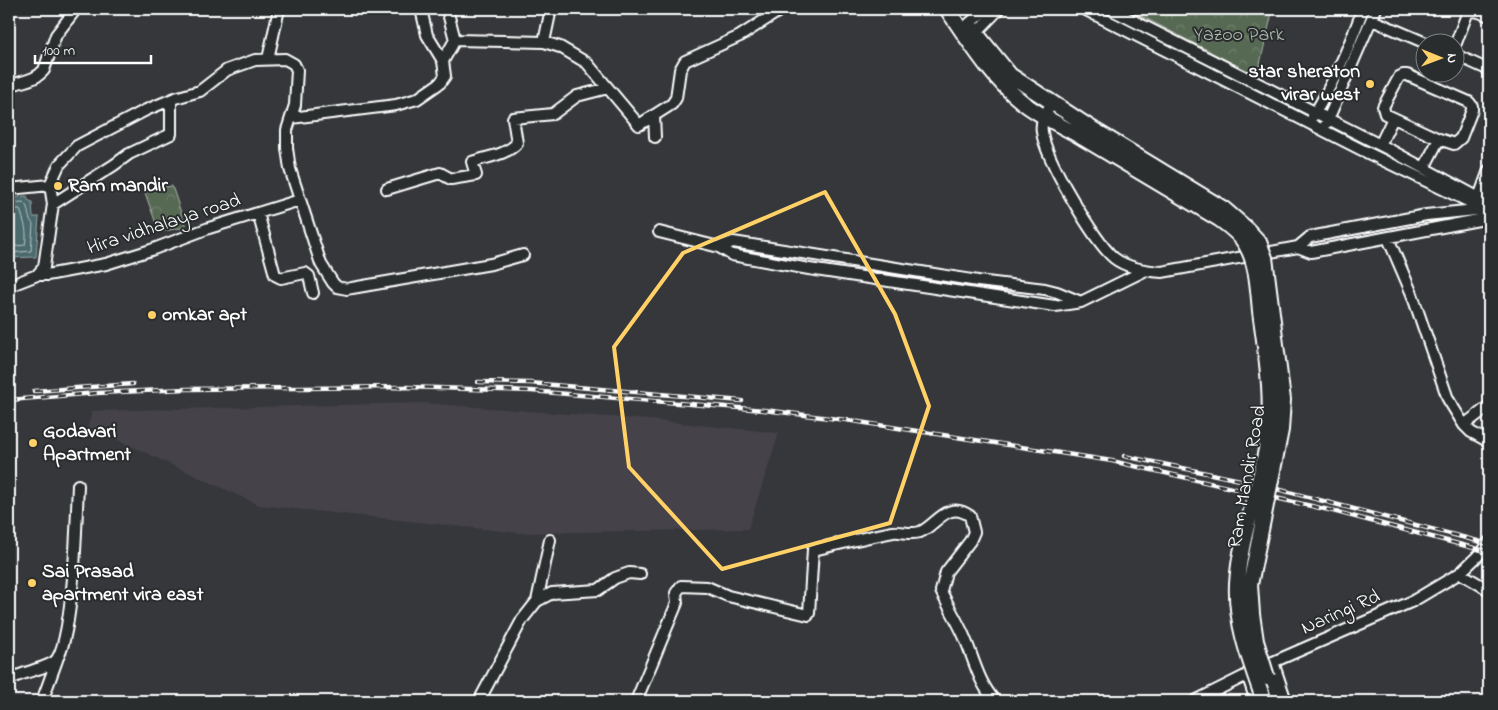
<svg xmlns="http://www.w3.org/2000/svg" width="1498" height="710" font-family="'Indie Flower',sans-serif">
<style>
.built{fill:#45434a}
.park{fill:url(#park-crowns);stroke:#abb4a9}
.water{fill:#4c6a6e;stroke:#94a6a8}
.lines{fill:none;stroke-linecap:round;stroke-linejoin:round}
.shore{stroke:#b7c3c5;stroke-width:1}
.minor-casing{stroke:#fff;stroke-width:14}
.major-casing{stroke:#fff;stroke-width:18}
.minor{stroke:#2a2d2e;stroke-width:10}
.major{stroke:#2a2d2e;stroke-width:14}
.rail-casing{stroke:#fff;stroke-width:4.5}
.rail{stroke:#2a2d2e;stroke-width:2.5;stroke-dasharray:8;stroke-linecap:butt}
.major-bridge-casing{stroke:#fff;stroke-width:18;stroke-linecap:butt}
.major-bridge{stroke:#2a2d2e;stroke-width:14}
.marked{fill:none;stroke:#ffd166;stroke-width:4;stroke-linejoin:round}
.poi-dot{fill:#ffd166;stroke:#2a2d2e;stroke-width:2}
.labels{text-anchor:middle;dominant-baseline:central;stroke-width:4;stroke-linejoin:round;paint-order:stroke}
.park-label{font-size:20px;fill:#b3bcb2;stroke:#2a2d2e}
.poi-label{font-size:20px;font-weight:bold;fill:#fff;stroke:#2a2d2e;text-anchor:start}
.street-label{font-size:20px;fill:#fff;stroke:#2a2d2e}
</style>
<defs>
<pattern id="park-crowns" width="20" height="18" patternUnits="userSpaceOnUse" patternTransform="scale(1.25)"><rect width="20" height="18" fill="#576953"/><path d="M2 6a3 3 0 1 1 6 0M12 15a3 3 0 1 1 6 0" fill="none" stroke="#70806d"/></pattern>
</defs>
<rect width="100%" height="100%" fill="#36373b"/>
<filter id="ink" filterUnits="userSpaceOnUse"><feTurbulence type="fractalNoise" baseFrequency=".02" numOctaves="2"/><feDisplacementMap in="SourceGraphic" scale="10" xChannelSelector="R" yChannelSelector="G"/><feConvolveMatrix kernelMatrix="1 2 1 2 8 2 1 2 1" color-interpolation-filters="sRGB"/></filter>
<g filter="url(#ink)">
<path class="built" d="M422 403 649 420 779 433 748 529 521 533 259 505 105 434 87 430 92 411Z"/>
<path class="park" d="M1128 9H1273L1257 76Z
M172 186 186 227 159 232 144 190Z"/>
<path class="water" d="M27 196 28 200 32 202 33 217H39L36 257 9 258V198Z"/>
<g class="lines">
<path class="shore" d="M9 203 23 202C31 209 25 214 33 224L31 251 9 253
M9 209H20C24 223 28 230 25 245L9 247"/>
<g class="minor-casing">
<path id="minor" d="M447 9 455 40
M1084 9 1368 153 1476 205 1487 206
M1110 9 1392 151 1479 198 1489 200
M1372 20 1426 43
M964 28 986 9
M972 37 999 9
M544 42 551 9
M1456 43 1467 14C1473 8 1481 13 1489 16
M1456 55 1489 70
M268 59 279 9
M443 61 455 40 544 42 560 47 587 63 639 125 672 104 676 98 680 70 685 61 740 36 782 9
M1403 75H1407L1469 102 1472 106V110L1461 138 1454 144 1439 139 1385 114 1383 107 1399 77Z
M9 86C21 81 35 81 44 70L56 35 76 9
M1052 104C1046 112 1040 120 1042 132 1045 158 1094 241 1114 258 1127 268 1146 271 1162 272L1298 247 1311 252 1489 218
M654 115 655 137
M1313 116C1334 83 1349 46 1363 9
M291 118 396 105 417 99 440 83 445 76 443 61 427 35 421 9
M1326 124 1376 9
M1380 145 1393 118
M1424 168 1439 139
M9 189 50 185
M387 189 440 173 451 179 476 175 472 162C486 157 507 155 517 143L513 118 553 114 577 96 608 88
M1477 203 1489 170
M53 204 114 165 129 154 171 134V100
M258 213 275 275 281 278 305 273 309 276 313 293
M659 232 719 247 732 255 809 269 1055 306 1081 302 1144 271
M1388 238 1412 294 1448 399 1464 425 1471 432 1489 442
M719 247 733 242 978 281 1045 289 1057 292 1081 302
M1298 247 1310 237 1426 215 1486 209
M37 275H47L106 264 151 250 209 228 300 200
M9 286 37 275 44 267 53 204 50 185 59 165 77 146 146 110 175 98 200 91 227 70 255 60 285 59 294 64 297 70 295 105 287 130V148L290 169 321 264 333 283 337 287 347 289 352 288 491 264 523 255
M1464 425 1489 406
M1460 573 1489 590
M537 601 550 540
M1273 662 1286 701
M1247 674 1256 701
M9 680C20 672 51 668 57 659 63 650 65 636 67 626 75 579 76 532 78 485
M42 701 57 660
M479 701 522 620 537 601 552 593 598 590 615 578 629 573 640 574
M636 701 677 603 676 593 681 586 707 587 728 596 808 615 809 613 813 550C839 544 866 537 893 532 901 531 912 535 920 532 936 526 947 499 970 516L974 532 970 541 946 572 941 591C948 606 957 620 964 636 974 659 978 682 995 701
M1195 701 1273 662 1413 601 1460 573 1484 550 1489 542"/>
</g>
<g class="major-casing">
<path id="major" d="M947 9C969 41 990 76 1021 101 1039 116 1063 126 1083 138
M970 26 1010 75 1091 128
M1267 677 1275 701"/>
</g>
<use href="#minor" class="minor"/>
<use href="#major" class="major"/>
<g class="rail-casing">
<path id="rail" d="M478 382 530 383 742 401
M34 391 133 384
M9 400 97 393 186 389 406 387 531 391 764 410 846 420 1112 461 1329 510 1489 552
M1124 456 1250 482 1489 544"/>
</g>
<use href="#rail" class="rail"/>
<g class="major-bridge-casing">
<path id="major-bridge" d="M1091 128 1224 209 1246 228 1259 242 1265 258 1283 400 1281 430 1250 585 1252 614 1256 641 1267 677
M1083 138 1219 219C1229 226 1240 234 1246 245 1257 263 1258 290 1260 311 1266 355 1274 399 1267 443 1260 490 1240 535 1237 584 1235 624 1251 664 1264 701"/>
</g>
<use href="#major-bridge" class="major-bridge"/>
</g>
</g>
<path class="marked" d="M825 192 895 314 929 406 890 523 722 569 629 467 614 347 683 253Z"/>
<g class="poi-dot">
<circle cx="1370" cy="84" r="5"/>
<circle cx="58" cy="186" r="5"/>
<circle cx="152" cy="315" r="5"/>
<circle cx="33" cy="443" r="5"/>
<circle cx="32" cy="583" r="5"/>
</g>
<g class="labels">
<g class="park-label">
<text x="1239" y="35">Yazoo Park</text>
</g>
<g class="poi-label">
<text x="1360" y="72" text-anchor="end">star sheraton<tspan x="1360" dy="23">virar west</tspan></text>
<text x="68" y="186">Ram mandir</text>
<text x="162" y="315">omkar apt</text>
<text x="43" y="432">Godavari<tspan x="43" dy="23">Apartment</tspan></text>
<text x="42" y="572">Sai Prasad<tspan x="42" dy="23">apartment vira east</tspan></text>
</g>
<g class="street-label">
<text transform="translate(164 225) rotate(-18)">Hira vidhalaya road</text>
<text transform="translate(1248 477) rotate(-80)">Ram Mandir Road</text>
<text transform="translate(1341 613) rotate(-24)">Naringi Rd</text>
</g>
</g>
<rect width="1498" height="710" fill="none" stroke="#2a2d2e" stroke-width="30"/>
<rect x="15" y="15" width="1468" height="680" fill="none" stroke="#fff" stroke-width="2" filter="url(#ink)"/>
<g transform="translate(1440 58) rotate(91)"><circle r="24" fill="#2a2d2e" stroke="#7f8182"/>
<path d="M0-4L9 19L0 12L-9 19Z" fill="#ffd166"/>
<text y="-8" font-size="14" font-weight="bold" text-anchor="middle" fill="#ffffff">N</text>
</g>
<path d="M35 55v8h116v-8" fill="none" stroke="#ffffff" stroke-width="2.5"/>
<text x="42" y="55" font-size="15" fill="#ffffff" stroke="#2a2d2e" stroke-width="4" paint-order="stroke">100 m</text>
</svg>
